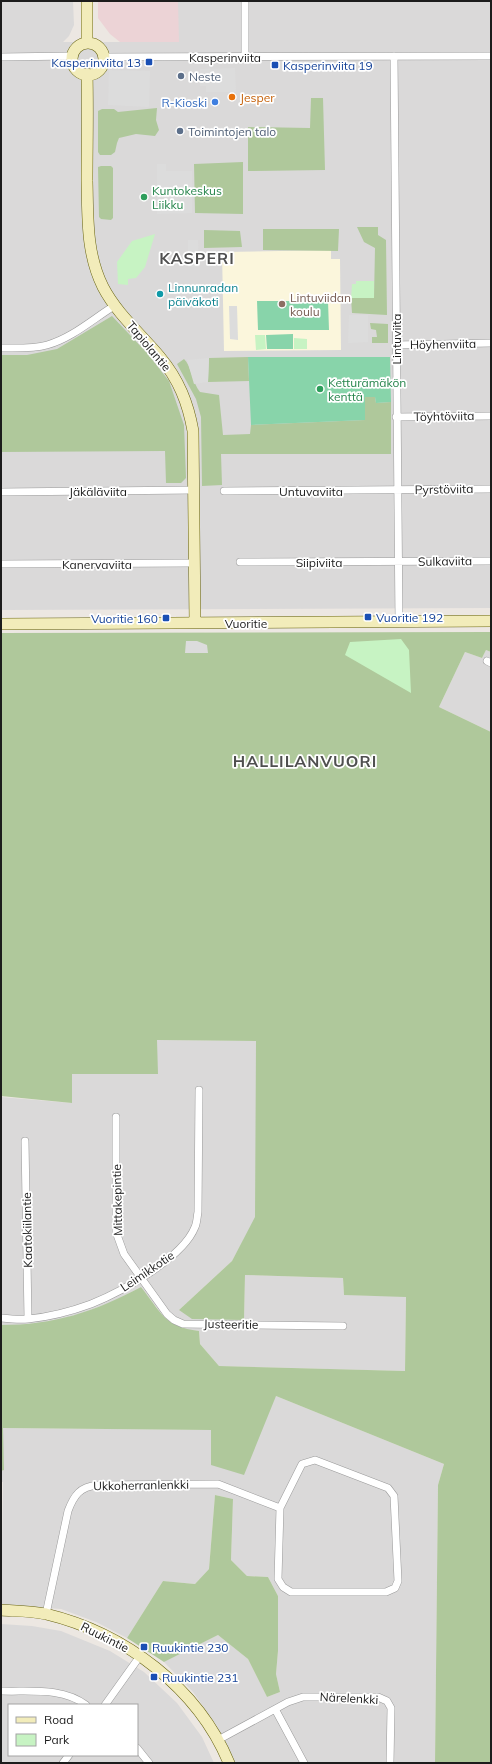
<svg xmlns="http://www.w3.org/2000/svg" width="492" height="1764" font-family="Mulish,sans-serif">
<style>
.residential{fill:#dad9d9;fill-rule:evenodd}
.commercial{fill:#ecd3d6}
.education{fill:#fbf6dc}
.forest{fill:#afc89b}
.park{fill:#c7f3c3}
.pitch{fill:#88d4aa}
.parking{fill:#dcdcdc}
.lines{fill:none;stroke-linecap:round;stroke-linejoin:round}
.street-casing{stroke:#999;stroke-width:8}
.secondary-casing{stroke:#66620f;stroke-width:12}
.street{stroke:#fff;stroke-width:7}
.secondary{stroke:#f2ecba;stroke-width:11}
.transit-dot{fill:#1a4fb4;stroke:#fff;stroke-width:1.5}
.service-dot{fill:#5c6f8a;stroke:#fff;stroke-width:1.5}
.food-dot{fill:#e8710a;stroke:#fff;stroke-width:1.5}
.shop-dot{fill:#3f7fe0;stroke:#fff;stroke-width:1.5}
.leisure-dot{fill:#2e9e5b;stroke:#fff;stroke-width:1.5}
.culture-dot{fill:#0f9aa8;stroke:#fff;stroke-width:1.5}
.education-dot{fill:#8d6e63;stroke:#fff;stroke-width:1.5}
.labels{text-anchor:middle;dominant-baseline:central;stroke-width:3.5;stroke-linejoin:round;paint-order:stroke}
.street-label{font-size:12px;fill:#1c1c1c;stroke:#fff}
.transit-label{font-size:12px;fill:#164399;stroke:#fff;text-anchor:start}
.service-label{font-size:12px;fill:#4e5e75;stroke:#fff;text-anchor:start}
.food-label{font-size:12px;fill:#c56008;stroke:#fff;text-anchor:start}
.shop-label{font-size:12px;fill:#366cbe;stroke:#fff;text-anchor:end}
.leisure-label{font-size:12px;fill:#27864d;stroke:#fff;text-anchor:start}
.culture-label{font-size:12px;fill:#0d838f;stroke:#fff;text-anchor:start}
.education-label{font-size:12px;fill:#785e54;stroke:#fff;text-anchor:start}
.district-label{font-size:16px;font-weight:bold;letter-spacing:1px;fill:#4f4f4f;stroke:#fff}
</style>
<rect width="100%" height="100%" fill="#ece7e2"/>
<path class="residential" d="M1 1H73L74 25 69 36 63 42H178V1H491V608L1 610Z
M486 650 491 652V732L439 707 465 652 482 658Z
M157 1040 256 1041V1217L232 1261 179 1310 244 1320 245 1275 343 1278 344 1295 406 1296 405 1371 219 1366 200 1344 199 1331 182 1329 166 1320 141 1287 112 1302 80 1314 51 1322 26 1325H1V1097L72 1103V1074H157Z
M276 1396 444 1464 438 1485 435 1763H234L217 1726 193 1692 164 1662 218 1635 248 1659 267 1697 280 1692 276 1674 278 1651V1596L268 1577 247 1576 231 1560 233 1499 215 1495 209 1569 195 1584 163 1581 127 1638 96 1622 61 1609 1 1605 3 1482H1V1471L4 1470 2 1428 211 1430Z
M1 1624 32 1626 61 1631 110 1651 144 1672 177 1703 202 1737 214 1763H1ZM9 1705H137V1755H9Z"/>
<path class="commercial" d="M98 1H178L179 42H120L110 34 98 18Z"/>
<path class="education" d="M331 250V259H340L341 350 224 351 222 252Z"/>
<path class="forest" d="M311 98H323L325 170 248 171V127L310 128Z
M157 108 156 120 159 130 155 136 136 134 119 138 117 143 115 152 111 155H100L98 152V111L102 109H114L118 112Z
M243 162V214L195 213 194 164Z
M101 166H111L113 168V218L111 220 101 219 99 217 98 167Z
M357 227H378V235L386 240 387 315 352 313 351 298H374L375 248 364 242Z
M263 229H339L338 251 263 250Z
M204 230 240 231 242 247 204 248Z
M112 316 147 353 169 381 184 425 186 478 181 483H166L165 451 1 452V355H27L57 349Z
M370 323 388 324V343H372V337H377L376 330 371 329Z
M248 357 249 381 208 382 209 358Z
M184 359C191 365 192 382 200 392L219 395 223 435 250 434 251 425 365 420V397H375L376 403 391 402V454H221L222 485 202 486 201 417 196 399 177 364Z
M491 632V652L486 650 482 658 465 652 439 707 491 732V1763H435L438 1485 444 1464 276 1396 244 1475 211 1465V1430L3 1428 4 1470 1 1471V1325C54 1325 94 1312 141 1287 161 1312 164 1327 199 1331L200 1344 219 1366 405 1371 406 1297 344 1295 343 1278 245 1275 244 1320 192 1319 179 1310 232 1261 255 1217 256 1041 157 1040 158 1074H72V1103L1 1096V633Z
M215 1495 233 1499 231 1560 247 1576 268 1577 278 1596V1651L276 1674 280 1692 267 1697 248 1659 218 1635 164 1662 127 1638 163 1581 195 1584 209 1569Z"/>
<path class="park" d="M155 234 145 267 136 278 128 279V285L118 284 117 262 132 241Z
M356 281H374V298H351L352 284H356Z
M255 335H265L266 349 256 350Z
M294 338 307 339V349H294Z
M401 639 409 650 411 693 345 655 350 642Z"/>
<path class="pitch" d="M257 301H328L329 330H258Z
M293 334V349H267L266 335Z
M248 357H390L391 402 376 403 375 397H365V420L251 425Z"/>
<path class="parking" d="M235 68 236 92H206V86H200V69Z
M109 70 150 71 149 107 108 105Z
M157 164H166V171H192V213L157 214Z
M188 240H198L199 267H188Z
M229 306H237L238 340 230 339Z
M349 315H368V342L348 343Z
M209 358 208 382 194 384 187 360Z
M186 641H197L207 645 208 653H185Z"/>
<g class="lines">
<g class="street-casing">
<path id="street" d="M245 56V1
M394 56 399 622
M1 57 72 56
M103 57 491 56
M396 345 491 343
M1 348C16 348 33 349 47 345 72 338 93 319 114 306
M396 417 491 416
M224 491 491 489
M1 492 195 490
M240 562 491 561
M1 564 194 563
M487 661 491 663
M116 1117V1232L124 1254 167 1314 174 1320 183 1324 343 1326
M25 1141 28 1319
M1 1318C10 1319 20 1320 28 1319 49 1317 72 1311 91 1304 121 1292 183 1258 195 1227 197 1223 197 1217 198 1212L199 1090
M46 1614 68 1511C74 1495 80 1487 97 1485L218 1484 280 1508 302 1464 315 1460 388 1488 394 1496 398 1581 395 1588 386 1592H291L283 1587 278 1579 280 1508
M1 1691C30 1692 62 1687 86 1705
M105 1705 140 1656
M275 1709 304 1763
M218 1740 288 1702 303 1697H378L387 1701 391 1708 390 1763
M137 1748 149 1763
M63 1763 69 1755"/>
</g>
<g class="secondary-casing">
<path id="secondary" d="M87 43V1
M72 59a16 16 0 1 1 32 0a16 16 0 1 1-32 0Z
M87 74C88 110 87 145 87 181 88 217 86 253 103 287 117 314 141 334 160 357 179 380 188 403 193 431L195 623
M1 624 491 621
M1 1610C16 1611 32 1611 46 1614 125 1633 198 1688 229 1763"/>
</g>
<use href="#street" class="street"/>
<use href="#secondary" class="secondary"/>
</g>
<g class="transit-dot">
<rect x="145" y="58" width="8" height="8" rx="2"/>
<rect x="271" y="61" width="8" height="8" rx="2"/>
<rect x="364" y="613" width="8" height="8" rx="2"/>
<rect x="162" y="614" width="8" height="8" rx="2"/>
<rect x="140" y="1643" width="8" height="8" rx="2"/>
<rect x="150" y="1673" width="8" height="8" rx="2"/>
</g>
<g class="service-dot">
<circle cx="181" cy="76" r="4"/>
<circle cx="180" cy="131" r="4"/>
</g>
<circle class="food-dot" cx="232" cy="97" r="4"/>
<circle class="shop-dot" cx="215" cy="102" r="4"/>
<g class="leisure-dot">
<circle cx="144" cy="197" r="4"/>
<circle cx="320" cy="389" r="4"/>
</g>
<circle class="culture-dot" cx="160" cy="294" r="4"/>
<circle class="education-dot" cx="282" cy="304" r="4"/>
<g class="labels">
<g class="street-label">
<text x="225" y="57">Kasperinviita</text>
<text transform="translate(396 339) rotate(-90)">Lintuviita</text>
<text transform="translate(443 344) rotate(-1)">Höyhenviita</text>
<text transform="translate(149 346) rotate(50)">Tapiolantie</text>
<text transform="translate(444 416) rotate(-1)">Töyhtöviita</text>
<text transform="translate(444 489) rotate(-1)">Pyrstöviita</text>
<text x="98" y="491">Jäkäläviita</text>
<text x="311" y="491">Untuvaviita</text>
<text transform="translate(445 561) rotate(-1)">Sulkaviita</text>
<text x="319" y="562">Siipiviita</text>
<text x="97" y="564">Kanervaviita</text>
<text x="246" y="623">Vuoritie</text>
<text transform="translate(117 1200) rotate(-91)">Mittakepintie</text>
<text transform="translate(27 1230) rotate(-91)">Kaatokiilantie</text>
<text transform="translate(147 1271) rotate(-34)">Leimikkotie</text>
<text transform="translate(231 1324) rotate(1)">Justeeritie</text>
<text transform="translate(141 1485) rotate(-1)">Ukkoherranlenkki</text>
<text transform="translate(105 1637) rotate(27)">Ruukintie</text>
<text transform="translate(349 1698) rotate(3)">Närelenkki</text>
</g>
<g class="transit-label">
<text x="141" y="62" text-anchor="end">Kasperinviita 13</text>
<text x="283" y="65">Kasperinviita 19</text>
<text x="376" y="617">Vuoritie 192</text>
<text x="158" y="618" text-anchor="end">Vuoritie 160</text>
<text x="152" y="1647">Ruukintie 230</text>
<text x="162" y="1677">Ruukintie 231</text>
</g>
<g class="service-label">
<text x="189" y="76">Neste</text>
<text x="188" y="131">Toimintojen talo</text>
</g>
<g class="food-label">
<text x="240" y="97">Jesper</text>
</g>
<g class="shop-label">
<text x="207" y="102">R-Kioski</text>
</g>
<g class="leisure-label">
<text x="152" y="190">Kuntokeskus<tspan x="152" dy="14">Liikku</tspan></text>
<text x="328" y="382">Ketturämäkön<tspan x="328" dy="14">kenttä</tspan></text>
</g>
<g class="culture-label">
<text x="168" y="287">Linnunradan<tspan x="168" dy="14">päiväkoti</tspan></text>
</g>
<g class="education-label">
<text x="290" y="297">Lintuviidan<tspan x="290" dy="14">koulu</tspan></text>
</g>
<g class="district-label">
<text x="197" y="258">KASPERI</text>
<text x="305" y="761">HALLILANVUORI</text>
</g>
</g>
<rect width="492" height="1764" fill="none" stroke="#1c1c1c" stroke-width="4"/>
<rect x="8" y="1704" width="130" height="52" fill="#ffffff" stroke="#a4a4a4"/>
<rect x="16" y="1717" width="20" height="6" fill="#f2ecba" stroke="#a4a4a4"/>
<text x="44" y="1724" font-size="12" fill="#1c1c1c">Road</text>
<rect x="16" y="1734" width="20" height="12" fill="#c7f3c3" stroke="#a4a4a4"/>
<text x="44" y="1744" font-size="12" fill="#1c1c1c">Park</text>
</svg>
